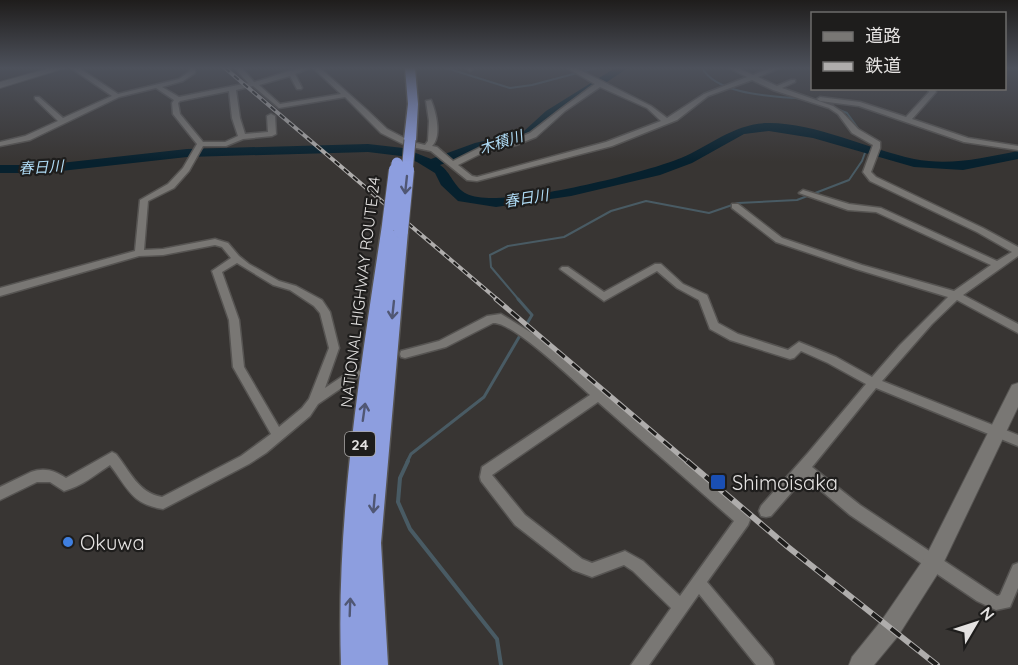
<svg xmlns="http://www.w3.org/2000/svg" width="1018" height="665" font-family="Quicksand,'Noto Sans JP',sans-serif">
<style>
.lines{fill:none;stroke-linecap:round;stroke-linejoin:round}
.stream-far2{stroke:#495b64;stroke-width:2}
.stream-far1{stroke:#495b64;stroke-width:3}
.stream{stroke:#495b64;stroke-width:4}
.river{fill:#07212e;fill-rule:evenodd}
.minor-casing{stroke:#565452;stroke-width:3}
.tertiary-casing{stroke:#565452;stroke-width:2}
.secondary-casing{stroke:#565452;stroke-width:2}
.trunk-casing{stroke:#565452;stroke-width:3}
.minor{fill:#797774;fill-rule:evenodd}
.tertiary{fill:#797774;fill-rule:evenodd}
.secondary{fill:#797774;fill-rule:evenodd}
.trunk{fill:#8d9edf;fill-rule:evenodd}
.rail-far2-casing{stroke:#afadac;stroke-width:4}
.rail-far1-casing{stroke:#afadac;stroke-width:5}
.rail-casing{stroke:#afadac;stroke-width:6}
.rail-far2{stroke:#1e1d1c;stroke-width:2;stroke-dasharray:6;stroke-linecap:butt}
.rail-far1{stroke:#1e1d1c;stroke-width:3;stroke-dasharray:10;stroke-linecap:butt}
.rail{stroke:#1e1d1c;stroke-width:4;stroke-dasharray:12;stroke-linecap:butt}
.trunk-bridge-far1-casing{stroke:#565452;stroke-width:13;stroke-linecap:butt}
.trunk-bridge-casing{stroke:#565452;stroke-width:16;stroke-linecap:butt}
.trunk-bridge-far1{stroke:#8d9edf;stroke-width:11}
.trunk-bridge{stroke:#8d9edf;stroke-width:14}
.oneway{stroke:#505774}
.transit-dot{fill:#1a4fb4;stroke:#1e1d1c;stroke-width:2}
.shop-dot{fill:#3f7fe0;stroke:#1e1d1c;stroke-width:2}
.labels{text-anchor:middle;dominant-baseline:central;stroke-width:4.5;stroke-linejoin:round;paint-order:stroke}
.far-water-label{font-size:15px;font-style:italic;fill:#afdbf5;stroke:#1e1d1c}
.shield{fill:#1e1d1c;stroke:#a9a7a6;stroke-width:1.5}
.shield-label{font-size:15px;font-weight:bold;fill:#e4e2e1}
.street-label{font-size:16px;fill:#e4e2e1;stroke:#1e1d1c}
.near-poi-label{font-size:20px;fill:#e4e2e1;stroke:#1e1d1c;text-anchor:start}
</style>
<rect width="100%" height="100%" fill="#383533"/>
<g class="lines">
<path class="stream-far2" d="M446 68 510 88 532 85 596 68
M702 68C718 96 776 96 805 99
M817 101 847 113 860 131
M519 300 491 267 490 255 508 246 564 237 611 211 646 201 709 213 738 203 797 200 849 180 862 161 866 150"/>
<path class="stream-far1" d="M407 462 411 454 484 397 532 315 518 299"/>
<path class="stream" d="M408 461 400 478 398 502 410 529 497 639 501 665"/>
<path class="river" d="M615 68H628L554 117 531 138 484 149 440 165C451 172 454 188 467 194 500 210 645 173 681 158 711 145 735 123 769 123 816 123 868 149 914 159 950 166 983 158 1018 151V159L963 170 914 167 813 138 769 131 744 134 692 163 660 175 571 196 496 207 458 201 441 185 435 173 417 162 401 156 368 152 187 157 43 173H0V165H43L187 149 368 144 403 148 431 159 475 143 523 132 546 111Z"/>
<g class="minor-casing">
<path id="minor" d="M71 68H79L118 94 179 79 190 71 189 68H195V73L183 81 162 87 179 97 248 83 235 68H242L254 82C272 78 290 68 309 68L295 74 302 88 301 89H297L290 76 259 85 280 104 341 94 313 68H320L367 110 387 129 412 142 425 145 428 141 429 121 426 101 431 100C436 112 442 136 432 146L437 147 453 161 481 147 511 141 530 133 561 109 595 84 567 68H576L651 106 667 118 704 94 747 77 729 68H738L753 75 770 68H780L758 77 777 86 791 80H795V82L782 88 833 106 842 112 858 129 880 142V148L871 172 876 177 983 228 1018 247V256L963 295 1018 324V333L957 300 932 324 882 381 1018 435V446L876 388 812 467 860 505 997 596 1000 595 1013 565 1018 563V588L1010 607 996 610 977 601 850 515 805 477 771 516 766 517 761 516 759 511 761 506 808 453 866 384 828 363 801 351 794 358 790 359 730 340 710 329 699 300 677 288 657 271 604 301 560 269 562 267H568L604 292 655 264H661L683 284 707 295 718 323 738 334 788 350 799 342 836 357 872 377 900 345 948 297 856 269 776 242 732 208V204H738L782 238 862 265 954 291 991 265 876 212 848 210 799 193 803 190 849 204 881 208 997 261 1012 252 977 232 870 181 863 172 873 145 852 133 838 114 829 108 773 90 752 80 708 96 677 120 612 146 477 181 467 180 431 151 407 146 381 133 345 97 279 108 253 86 236 90 240 118 245 134 268 132 267 116 271 114 275 116 276 134 272 136 243 139 226 146H203L189 171 174 188 148 201 144 250 163 249 215 239 218 240 228 243 239 256 249 264 279 281 296 286 322 300 330 312 339 348 325 388 355 368 359 370 361 373 359 376 318 404 310 416 266 453 249 464 163 509C131 504 128 488 110 465 95 475 82 486 64 491L50 482H37L0 500V487L31 472C45 467 55 471 66 478L112 452 116 454C130 471 138 493 162 497L241 456 271 434 233 367 229 320 212 271 231 258 222 247 215 245 163 255 139 256 0 296V288L135 251 140 200 168 184 183 168 197 144 173 114 172 103 174 100 156 88 119 97 30 140 0 146V142L25 136 58 121 35 99V97H39L63 118 112 96ZM600 87 647 108 661 121 606 142 477 177 472 176 458 165 486 151 516 145 536 137 565 111ZM229 91 232 118 238 136 225 142H203L180 114 178 103 180 101ZM237 263 273 285 290 290 314 306 320 313 329 348 309 399 302 408 279 427 244 367 239 320 222 272Z
M466 68H473V69L470 71Z
M927 88H934L936 92 912 119 968 138 1018 146V150L964 142 859 106 820 101 817 99 820 97 860 102 906 117 929 92Z
M501 314 538 337 748 515 750 520 748 525 707 582 772 659 774 665H756L699 594 649 665H631L671 608 633 571 624 565 592 577 573 570 515 525 481 481 480 477 482 467 590 395C573 380 512 321 493 323L446 347 405 358 401 357 400 354 401 351 439 341 487 316ZM598 402 734 521 680 596 643 561 625 551 592 563 582 559 525 515 492 475Z"/>
</g>
<g class="tertiary-casing">
<path id="tertiary" d="M50 68H65L0 88V82Z"/>
</g>
<g class="secondary-casing">
<path id="secondary" d="M1018 383V407L940 570 898 636 874 665H849L852 657 882 620 926 556 1012 385Z"/>
</g>
<g class="trunk-casing">
<path id="trunk" d="M405 68H415L418 104 416 140 410 144 404 140 408 104Z
M389 221 394 222 395 229 401 226 408 231 381 543 388 665H341C336 516 360 372 382 225Z"/>
</g>
<use href="#minor" class="minor"/>
<use href="#tertiary" class="tertiary"/>
<use href="#secondary" class="secondary"/>
<use href="#trunk" class="trunk"/>
<g class="rail-far2-casing">
<path id="rail-far2" d="M225 68 498 300"/>
</g>
<g class="rail-far1-casing">
<path id="rail-far1" d="M496 299 688 462"/>
</g>
<g class="rail-casing">
<path id="rail" d="M687 461 788 547 937 665"/>
</g>
<use href="#rail-far2" class="rail-far2"/>
<use href="#rail-far1" class="rail-far1"/>
<use href="#rail" class="rail"/>
<g class="trunk-bridge-far1-casing">
<path id="trunk-bridge-far1" d="M396 172 397 163
M407 172 410 140"/>
</g>
<g class="trunk-bridge-casing">
<path id="trunk-bridge" d="M389 225 396 170
M401 231 407 170"/>
</g>
<use href="#trunk-bridge-far1" class="trunk-bridge-far1"/>
<use href="#trunk-bridge" class="trunk-bridge"/>
</g>
<defs><path id="oneway-shaft" d="M-6 0H5M1.5-3L5.5 0L1.5 3" fill="none" stroke-width="1.6" stroke-linecap="round" stroke-linejoin="round" transform="scale(1.5)"/></defs>
<g class="oneway">
<use href="#oneway-shaft" transform="translate(406 185) rotate(96)"/>
<use href="#oneway-shaft" transform="translate(393 310) rotate(96)"/>
<use href="#oneway-shaft" transform="translate(364 412) rotate(-82)"/>
<use href="#oneway-shaft" transform="translate(374 504) rotate(95)"/>
<use href="#oneway-shaft" transform="translate(350 607) rotate(-88)"/>
</g>
<linearGradient id="sky" x2="0" y2="1"><stop stop-color="#1f1d1c"/><stop offset="0.42" stop-color="#4d515b"/><stop offset="1" stop-color="#4d515b" stop-opacity="0"/></linearGradient>
<rect width="1018" height="162" fill="url(#sky)"/>
<rect class="transit-dot" x="710" y="474" width="16" height="16" rx="3"/>
<circle class="shop-dot" cx="68" cy="542" r="6"/>
<g class="labels">
<g class="far-water-label">
<text transform="translate(501 142) rotate(-18)">木積川</text>
<text transform="translate(41 167) rotate(-3)">春日川</text>
<text transform="translate(526 198) rotate(-9)">春日川</text>
</g>
<rect class="shield" x="345" y="432" width="30" height="24" rx="4.5"/>
<g class="shield-label">
<text x="360" y="444">24</text>
</g>
<g class="street-label">
<text transform="translate(360 292) rotate(-83)">NATIONAL HIGHWAY ROUTE 24</text>
</g>
<g class="near-poi-label">
<text x="732" y="482">Shimoisaka</text>
<text x="80" y="542">Okuwa</text>
</g>
</g>
<rect x="811" y="12" width="195" height="78" fill="#1e1d1c" stroke="#6d6c6b" stroke-width="1.5"/>
<rect x="823" y="32" width="30" height="9" fill="#797774" stroke="#6d6c6b" stroke-width="1.5"/>
<text x="865" y="42" font-size="18" fill="#e4e2e1">道路</text>
<rect x="823" y="62" width="30" height="9" fill="#afadac" stroke="#6d6c6b" stroke-width="1.5"/>
<text x="865" y="72" font-size="18" fill="#e4e2e1">鉄道</text>
<g transform="translate(976 623) rotate(51)" stroke="#1e1d1c" stroke-width="4.5" paint-order="stroke">
<path d="M0-4.5L10 22L0 15L-10 22Z" fill="#e4e2e1"/>
<text y="-9" font-size="16" font-weight="bold" text-anchor="middle" fill="#e4e2e1">N</text>
</g>
</svg>
